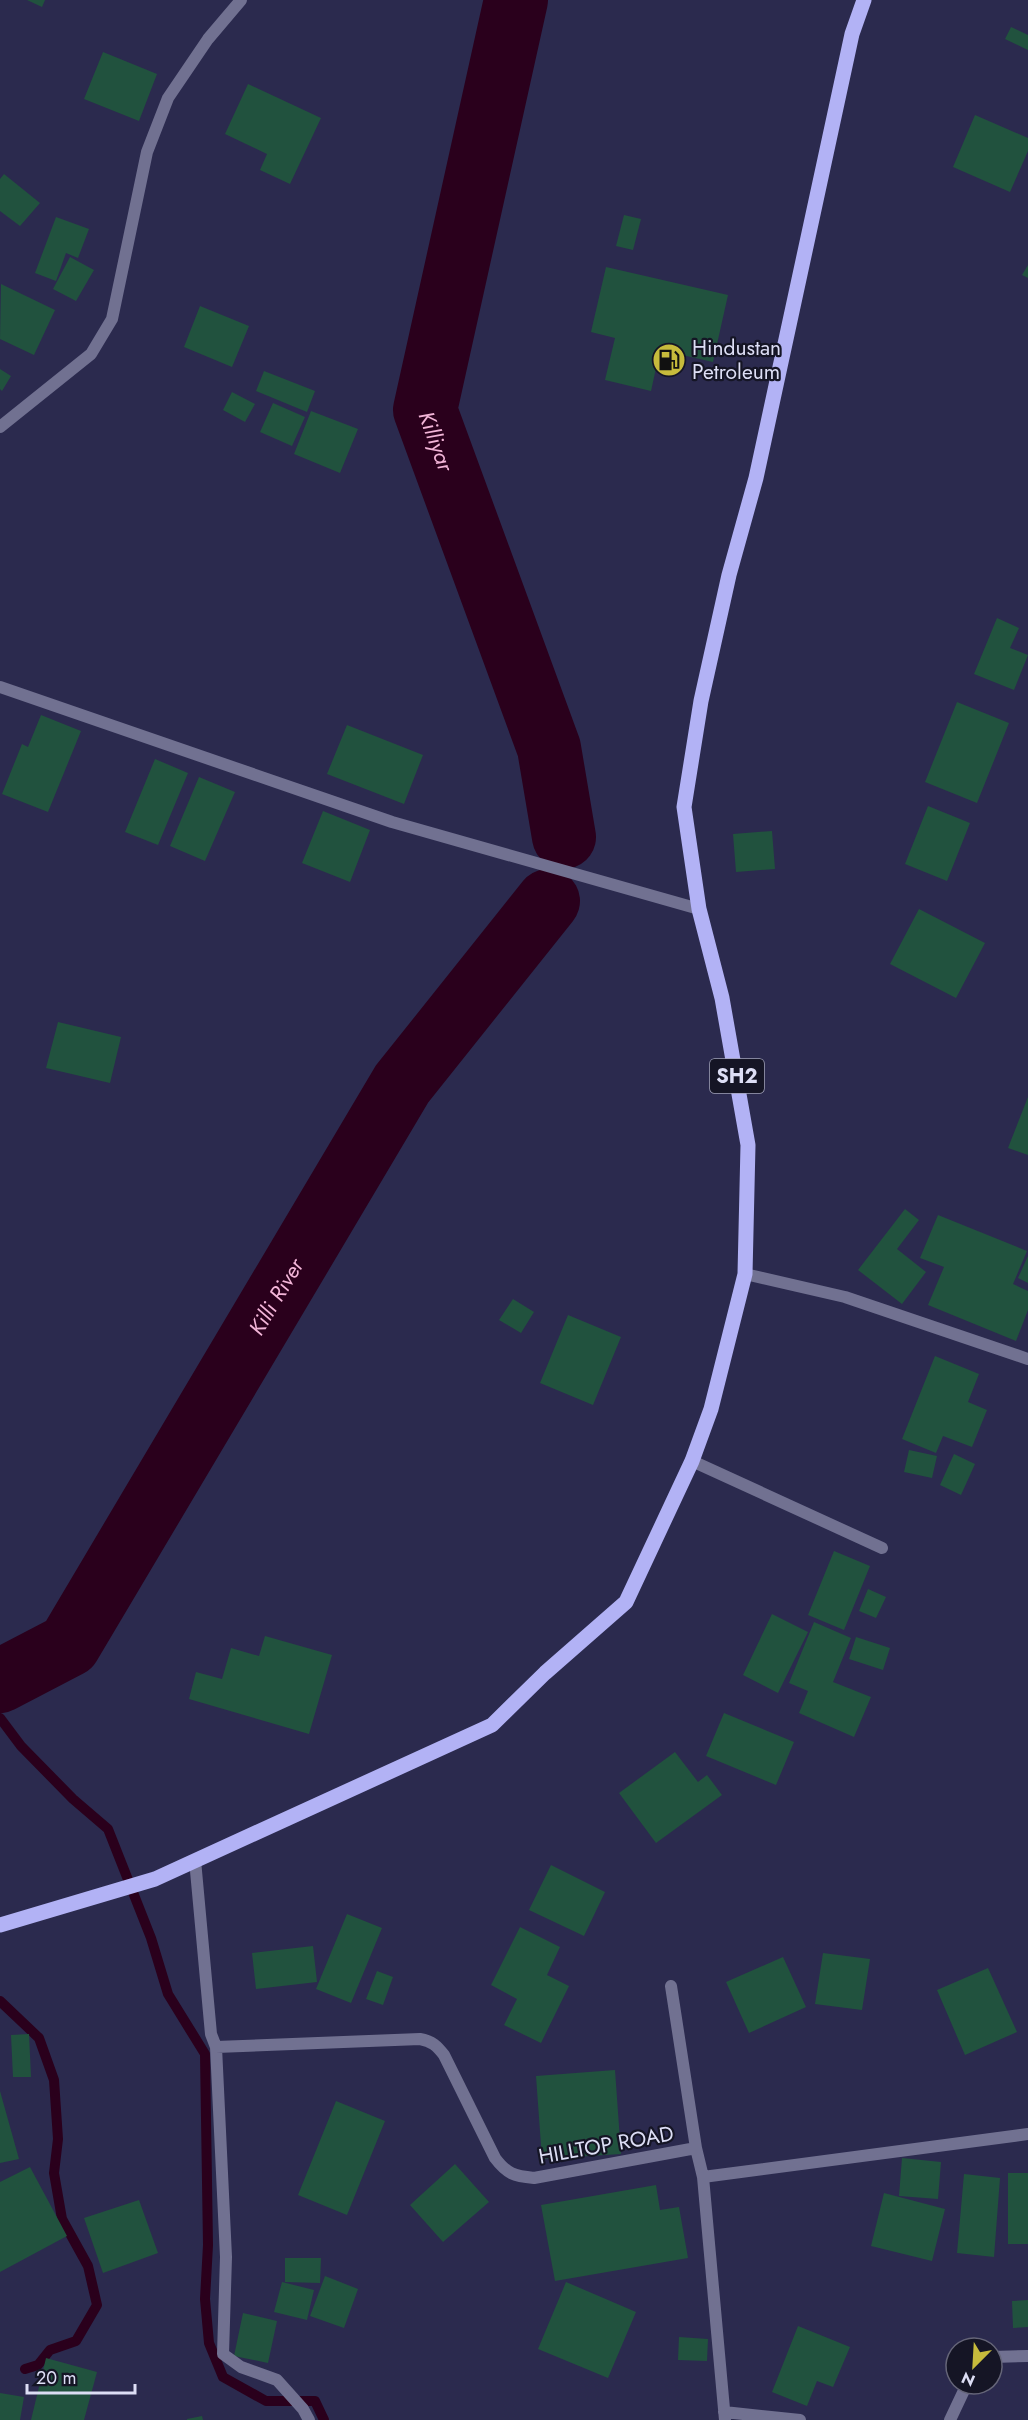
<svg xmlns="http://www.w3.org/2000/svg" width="1028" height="2420" font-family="Jost,sans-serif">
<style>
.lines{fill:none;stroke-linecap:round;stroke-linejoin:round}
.stream{stroke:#2a001c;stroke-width:10}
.river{stroke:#2a001c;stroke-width:64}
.building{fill:#21523e}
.lane{stroke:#717191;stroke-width:12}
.street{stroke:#717191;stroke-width:12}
.primary{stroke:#b2b2f5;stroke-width:15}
.labels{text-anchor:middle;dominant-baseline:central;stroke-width:4.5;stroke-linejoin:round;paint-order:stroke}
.shield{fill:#151525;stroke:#a1a2b7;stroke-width:1.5}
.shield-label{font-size:20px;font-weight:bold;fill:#dddef5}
.poi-label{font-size:21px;fill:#dddef5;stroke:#151525;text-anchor:start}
.street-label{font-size:21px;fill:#dddef5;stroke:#151525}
.water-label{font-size:22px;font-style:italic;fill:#f3b5d8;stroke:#151525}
</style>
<rect width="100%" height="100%" fill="#2b2a4e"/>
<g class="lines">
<path class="stream" d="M0 1718 21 1746 73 1799 108 1829 151 1938 168 1994 205 2054 208 2245 205 2299 209 2343 223 2377 266 2401H315L324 2420
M0 2001 39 2038 54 2080 58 2139 54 2173 62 2219 88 2266 97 2305 76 2341 50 2350 38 2365 25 2369"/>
<g class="river">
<path id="s1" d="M516 0 425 410 549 748 564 837"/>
<path id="s2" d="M0 1681 69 1645 402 1084 548 901"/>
</g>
</g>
<path class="building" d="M27 0H45L42 7Z
M1011 27 1028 35V50L1005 39Z
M103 52 157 74 139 121 84 99Z
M248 84 321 118 290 184 260 170 267 154 225 134Z
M975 115 1028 138V151L1010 192 953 167Z
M4 174 40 203 20 226 0 211V179Z
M624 215 641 219 633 250 616 246Z
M56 217 89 229 78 258 66 253 56 281 35 273Z
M70 257 94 270 76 301 53 289Z
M1028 265V278L1022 275Z
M606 267 728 295 713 362 660 350 651 391 605 380 615 338 591 332Z
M1 284 55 310 34 355 0 339Z
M200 306 249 326 232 367 184 347Z
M0 369 11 376 2 391 0 389Z
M264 371 315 391 307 412 256 391Z
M232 392 255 404 245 422 223 410Z
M273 403 305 417 292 446 260 432Z
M311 411 358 429 340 473 294 454Z
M997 618 1019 628 1010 648 1028 655 1014 690 974 674Z
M957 702 1009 723 977 803 925 782Z
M41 715 81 731 48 812 2 794 22 744 28 747Z
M347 725 423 755 404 804 327 774Z
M155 759 188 773 158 845 125 832Z
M199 777 235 792 205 861 170 846Z
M928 806 970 823 947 881 905 864Z
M323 811 370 830 350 882 302 863Z
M772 831 775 869 736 872 733 834Z
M919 909 985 943 956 998 890 964Z
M58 1022 121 1037 110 1083 46 1068Z
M1028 1097V1155L1008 1148Z
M905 1209 919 1220 897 1249 926 1272 902 1304 858 1270Z
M938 1215 1027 1251 1013 1284 1028 1291V1310L1016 1341 928 1305 944 1267 920 1258Z
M1028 1256V1283L1018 1278Z
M513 1299 534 1312 521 1333 499 1320Z
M568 1315 621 1337 593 1405 540 1383Z
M935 1356 979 1374 968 1402 987 1410 972 1447 943 1436 936 1453 902 1439Z
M909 1450 937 1456 932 1478 904 1472Z
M954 1454 975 1464 961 1495 940 1485Z
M834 1551 870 1566 844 1630 808 1615Z
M868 1589 886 1597 876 1618 859 1611Z
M772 1614 808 1632 778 1693 743 1675Z
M814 1622 851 1638 833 1682 871 1697 854 1737 799 1713 808 1691 789 1683Z
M265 1636 332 1655 309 1734 189 1699 196 1672 222 1679 231 1648 259 1656Z
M856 1637 890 1648 883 1670 849 1659Z
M724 1713 794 1742 776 1785 706 1756Z
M675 1752 698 1782 707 1775 722 1795 656 1843 619 1793Z
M551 1865 605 1892 584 1936 529 1910Z
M347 1914 382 1928 351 2003 316 1989Z
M520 1927 560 1947 547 1975 569 1986 541 2043 504 2025 517 1999 491 1985Z
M313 1946 317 1982 256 1989 252 1953Z
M823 1953 870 1959 862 2010 815 2004Z
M783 1957 806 2007 749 2033 726 1982Z
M988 1968 1017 2032 965 2055 937 1990Z
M377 1971 393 1977 383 2005 366 1999Z
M29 2034 31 2077H13L11 2035Z
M615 2070 621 2154 542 2159 536 2076Z
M0 2091 19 2159 0 2163Z
M336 2101 385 2121 347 2215 298 2195Z
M902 2158 941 2162 938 2199 899 2196Z
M455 2164 489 2202 443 2242 410 2205Z
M30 2167 67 2236 0 2272V2182Z
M1008 2173H1028V2244H1008Z
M964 2174 1000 2178 994 2257 957 2253Z
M656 2185 660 2210 679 2207 688 2258 555 2281 541 2205Z
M884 2193 945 2209 932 2261 871 2246Z
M139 2200 158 2253 103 2273 84 2218Z
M285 2258H321L320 2283 285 2282Z
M325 2276 358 2289 344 2328 310 2316Z
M282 2282 314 2290 307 2320 274 2312Z
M566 2282 636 2312 608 2378 538 2349Z
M1028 2300V2327L1013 2328 1012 2301Z
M243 2313 277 2321 268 2363 234 2356Z
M798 2326 850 2347 833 2387 817 2381 807 2406 772 2392Z
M679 2337 708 2339 707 2361 678 2360Z
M46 2358 97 2372 84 2420H31Z
M0 2393 24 2397 20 2420H0Z
M202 2416 203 2420H187V2419Z"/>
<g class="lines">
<path class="lane" d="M692 1461 882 1548"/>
<path class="street" d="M0 427 91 354 112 319 147 152 168 98 208 39 241 0
M0 687 392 822 699 909
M745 1274 845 1297 1028 1359
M195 1860 211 2034 216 2047 420 2039C432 2041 437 2046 444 2055L495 2158C507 2174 514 2176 534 2178L696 2148 703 2177 1028 2134
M671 1986 696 2148
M216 2047 226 2257 223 2354 241 2367 277 2380 303 2409 309 2420
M703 2177 725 2420
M992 2357 1028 2356
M724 2412 800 2420
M950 2420 967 2384"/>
<path class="primary" d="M0 1925 155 1879 492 1725 545 1673 626 1602 692 1461 711 1409 745 1274 748 1145 722 998 699 909 684 807 701 701 729 575 756 478 852 34 864 0"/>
</g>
<defs>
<g id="fuel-disc" transform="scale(1.725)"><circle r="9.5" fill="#c7bb3c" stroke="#151525"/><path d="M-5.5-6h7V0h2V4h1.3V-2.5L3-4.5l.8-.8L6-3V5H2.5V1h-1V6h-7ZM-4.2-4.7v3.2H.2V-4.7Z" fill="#111"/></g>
</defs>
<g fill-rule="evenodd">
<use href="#fuel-disc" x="669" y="360"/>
</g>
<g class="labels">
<rect class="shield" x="710" y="1059" width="54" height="34" rx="4.5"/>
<g class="shield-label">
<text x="737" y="1076">SH2</text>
</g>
<g class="poi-label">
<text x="692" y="348">Hindustan<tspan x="692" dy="24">Petroleum</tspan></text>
</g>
<g class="street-label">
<text transform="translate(606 2145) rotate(-10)">HILLTOP ROAD</text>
</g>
<g class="water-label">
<text stroke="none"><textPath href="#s1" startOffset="453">Killiyar</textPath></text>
<text stroke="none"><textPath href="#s2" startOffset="483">Killi River</textPath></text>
</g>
</g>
<g transform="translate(974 2366) rotate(204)"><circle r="28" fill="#151525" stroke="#656578" stroke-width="1.5"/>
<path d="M0-4.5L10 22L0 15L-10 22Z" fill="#c7bb3c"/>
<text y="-9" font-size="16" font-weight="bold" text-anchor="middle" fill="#dddef5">N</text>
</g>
<path d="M27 2384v9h108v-9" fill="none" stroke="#dddef5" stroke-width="3"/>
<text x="36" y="2384" font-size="18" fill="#dddef5" stroke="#151525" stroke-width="4.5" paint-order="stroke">20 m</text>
</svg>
